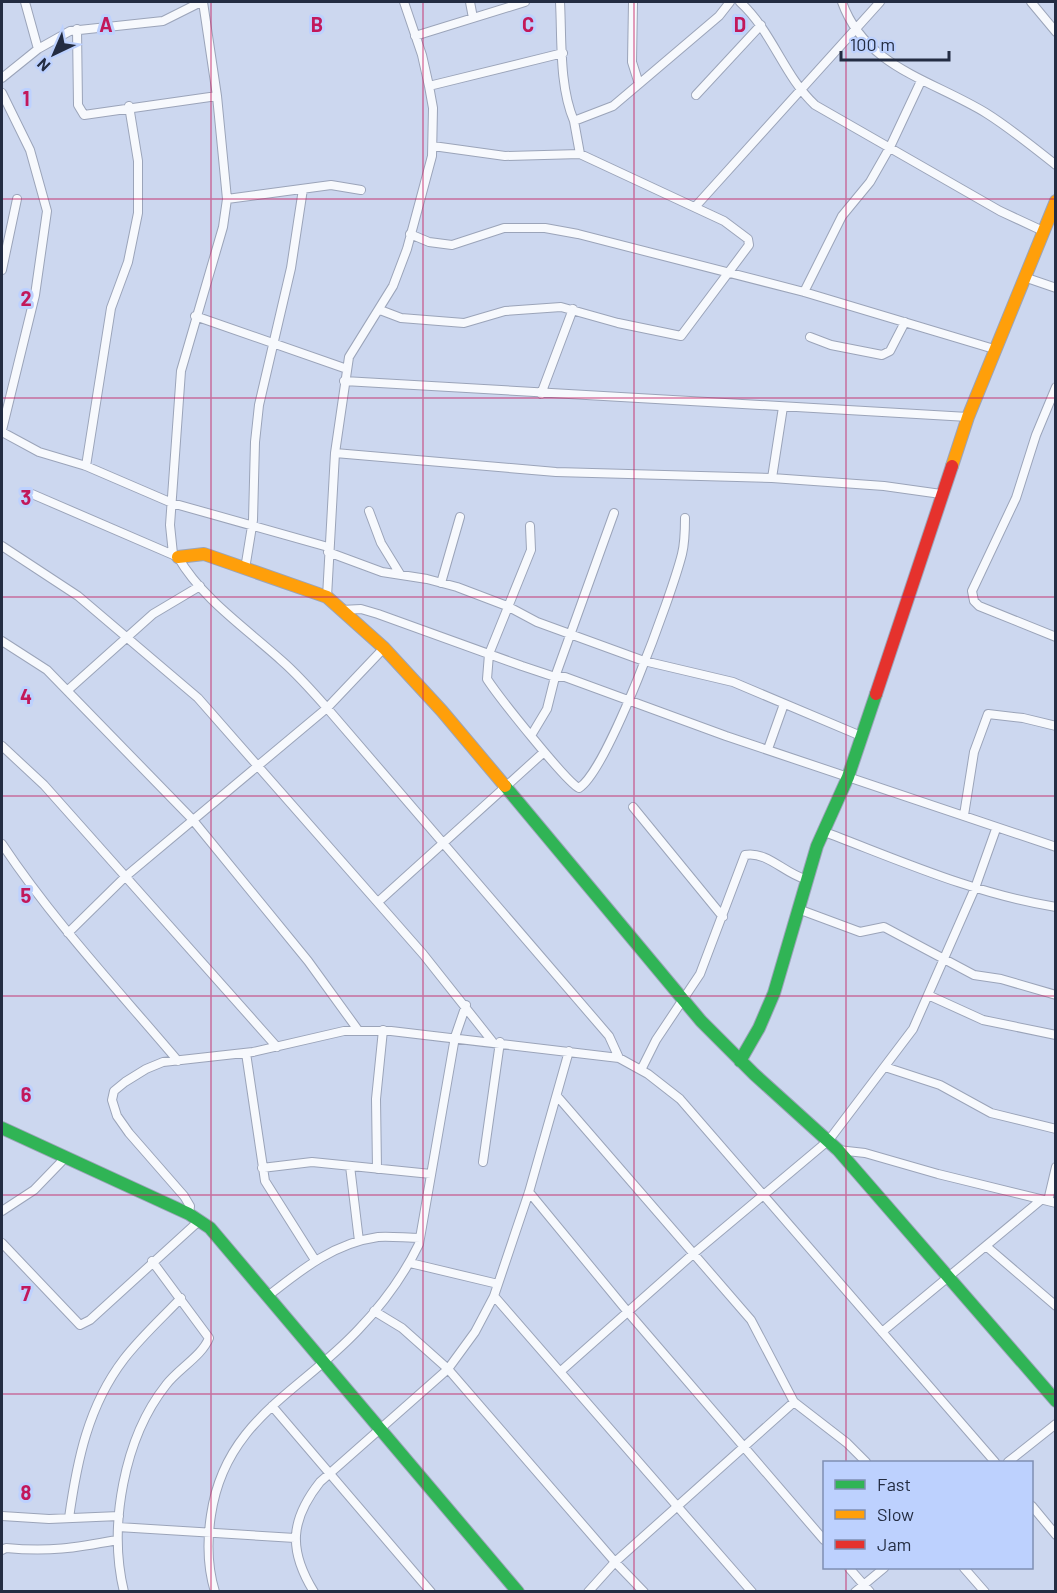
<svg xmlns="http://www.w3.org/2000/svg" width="1057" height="1593" font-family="Barlow,sans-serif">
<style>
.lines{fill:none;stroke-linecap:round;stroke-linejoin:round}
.street-casing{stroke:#9ba4b9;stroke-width:10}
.fast-casing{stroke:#9ba4b9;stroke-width:14}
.slow-casing{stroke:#9ba4b9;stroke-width:14}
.jam-casing{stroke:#9ba4b9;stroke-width:14}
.street{stroke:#f7f9fd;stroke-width:8}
.fast{stroke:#30b455;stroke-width:12}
.slow{stroke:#ff9f0a;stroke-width:12}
.jam{stroke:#e5322d;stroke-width:12}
.grid{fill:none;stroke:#c2185b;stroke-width:1.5;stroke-opacity:0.55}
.grid-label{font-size:20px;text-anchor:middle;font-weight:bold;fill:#c2185b;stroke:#bdd1fe;stroke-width:6;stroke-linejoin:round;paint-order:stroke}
</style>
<rect width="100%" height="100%" fill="#ccd7ef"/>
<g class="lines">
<g class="street-casing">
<path id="street" d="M25 2 38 49
M470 2 473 18
M560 2C562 39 559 86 574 121
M740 2C772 31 784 76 815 105L1000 211 1043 231
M842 2C865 67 932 80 986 113 1010 128 1033 147 1056 165
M1031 2 1056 32
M77 29 78 105 84 115 217 96
M415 36 525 2
M2 78 38 49 70 31 163 21 201 2
M639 84 719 16 730 2
M429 86 563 53
M2 93 30 150 47 211 35 295 2 430
M696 95 761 25
M580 154 574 121 613 106 639 84 632 62 633 2
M227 199 331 185 361 190
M695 207 880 2
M410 234 429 242 452 245 504 228H545L578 234 804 292 994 349
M2 270 17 199
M1024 277 1056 288
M804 292 842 216 870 182 890 147 921 81
M380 310 401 318 464 323 505 311 561 307 618 323 681 336 749 245 748 239 724 221 580 154 505 156 433 146
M195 316 347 369
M810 337 831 345 882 355 890 351 905 322
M344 381 968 417
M1056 387 1036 435 1016 498 972 591 974 601 979 606 1056 637
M541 394 573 309
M2 432 39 452 86 466 172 503 328 547
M335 453 556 472 772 478 884 486 941 494
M86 466 111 308 128 262 138 213V161L129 106
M772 478 783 407
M32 494 178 557C202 599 247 629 282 661 298 675 313 692 327 708L609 1036 619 1058
M369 511 381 543 400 574
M530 526 531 550 489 654 487 679C498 696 567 783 579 788 608 770 672 594 682 554 685 542 685 530 685 518
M2 546 78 596 198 698 423 954 492 1041
M328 552 382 572 427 579 457 587 507 606 537 622 644 661 733 682 861 736
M173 554 170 525 181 371 223 227 227 199 217 96 203 2
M245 569 253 520 255 442 259 405 291 268 303 189
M441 583 460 517
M327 597 335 453 349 357 393 286 407 249 432 156 433 108 429 86 422 55 404 2
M341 610 361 609 378 614 522 666 555 677H565L726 736 1056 847
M2 641 47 670 192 819 308 961 358 1030
M68 690 153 614 200 586
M532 734 547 709 555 677 614 513
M2 746 44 785 277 1047
M768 749 784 704
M633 807 723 917
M964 815 974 752 988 714 1023 718 1056 726
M822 831C899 860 974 894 1056 907
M2 844C54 922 118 990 178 1061
M378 902 544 752
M798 909 860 932 884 927 974 975 1001 979 1056 995
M68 933 125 877 327 708 384 648
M928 995 983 1020 1056 1035
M246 1053 265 1181 315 1260
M885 1067 940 1085 991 1113 1056 1129
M641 1070 656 1040 700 974 745 855C767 851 784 873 805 879
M557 1096 751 1320 794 1402 847 1443 866 1462
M838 1150 865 1153 938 1174 1056 1203
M483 1162 500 1042
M350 1166 359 1241
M262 1168 312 1162 431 1174
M377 1169 376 1099 383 1030
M529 1192 627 1311 824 1540
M1048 1201 1056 1167
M2 1211 34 1190 65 1158
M189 1214 190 1206 184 1196 129 1133 117 1116 112 1100 114 1091 125 1082 146 1069 163 1062 253 1052 344 1031H391L619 1058 648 1074 680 1099 995 1462
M2 1243 80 1325 90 1320 200 1220
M986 1246 1056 1306
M410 1263 498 1284
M268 1296C301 1270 334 1243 378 1237 391 1236 406 1238 420 1238
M494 1296 752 1592
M374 1311 402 1328 448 1369 615 1562 644 1592
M882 1332 1041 1200
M561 1371 693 1254 829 1140 913 1029 975 888 996 829
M272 1406 431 1592
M1008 1462 1056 1424
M1032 1506 1056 1535
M2 1516 49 1519 119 1516
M69 1518C77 1461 88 1406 124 1359 141 1337 162 1318 181 1298
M118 1527 295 1538
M2 1550 6 1548C49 1552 75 1548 117 1540
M849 1568 870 1592
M964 1568 985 1592
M124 1592C108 1526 124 1438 166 1385 178 1369 202 1356 209 1338L152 1261
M215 1592C207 1566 207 1541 211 1515 225 1420 300 1392 358 1330 382 1305 404 1275 419 1244L455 1037 466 1005
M314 1592C288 1550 290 1520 320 1482L448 1369 475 1332 494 1296 529 1192 569 1051
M588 1592 615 1562 794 1402
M855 1592 884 1568"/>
</g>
<g class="fast-casing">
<path id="fast" d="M505 786 701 1021 754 1074 838 1150 1056 1401
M740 1061 759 1028 774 993 817 846 848 777 876 694
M2 1128 189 1214 210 1228 518 1592"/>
</g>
<g class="slow-casing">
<path id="slow" d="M952 466 968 417 1056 201
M178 557 204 554 327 597 384 648 442 711 505 786"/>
</g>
<g class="jam-casing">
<path id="jam" d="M876 694 952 466"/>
</g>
<use href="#street" class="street"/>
<use href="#fast" class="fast"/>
<use href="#slow" class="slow"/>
<use href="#jam" class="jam"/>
</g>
<path class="grid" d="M211 2V1592M423 2V1592M634 2V1592M846 2V1462M2 199H1056M2 398H1056M2 597H1056M2 796H1056M2 996H1056M2 1195H1056M2 1394H1056M846 1568V1592"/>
<g class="grid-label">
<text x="106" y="32">A</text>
<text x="317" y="32">B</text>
<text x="528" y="32">C</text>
<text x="740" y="32">D</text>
<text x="26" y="106">1</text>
<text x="26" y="306">2</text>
<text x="26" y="505">3</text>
<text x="26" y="704">4</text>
<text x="26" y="903">5</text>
<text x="26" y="1102">6</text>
<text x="26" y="1301">7</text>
<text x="26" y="1500">8</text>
</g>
<rect width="1057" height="1593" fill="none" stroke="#232c42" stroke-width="6"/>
<rect x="823" y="1461" width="210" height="108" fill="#bdd1fe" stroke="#7f8fb3" stroke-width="1.5"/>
<rect x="835" y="1480" width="30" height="9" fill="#30b455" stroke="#7f8fb3" stroke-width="1.5"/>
<text x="877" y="1491" font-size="18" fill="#232c42">Fast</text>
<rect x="835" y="1510" width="30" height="9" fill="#ff9f0a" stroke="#7f8fb3" stroke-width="1.5"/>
<text x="877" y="1521" font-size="18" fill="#232c42">Slow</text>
<rect x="835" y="1540" width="30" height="9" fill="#e5322d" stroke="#7f8fb3" stroke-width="1.5"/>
<text x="877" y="1551" font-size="18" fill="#232c42">Jam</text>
<g transform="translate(54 54) rotate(224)" stroke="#bdd1fe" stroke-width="4.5" paint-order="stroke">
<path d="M0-4.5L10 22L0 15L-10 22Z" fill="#232c42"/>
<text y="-9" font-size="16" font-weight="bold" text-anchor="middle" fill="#232c42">N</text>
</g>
<path d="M841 51v9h108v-9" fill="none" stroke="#232c42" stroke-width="3"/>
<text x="850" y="51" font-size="18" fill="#232c42" stroke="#bdd1fe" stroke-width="4.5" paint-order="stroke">100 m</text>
</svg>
